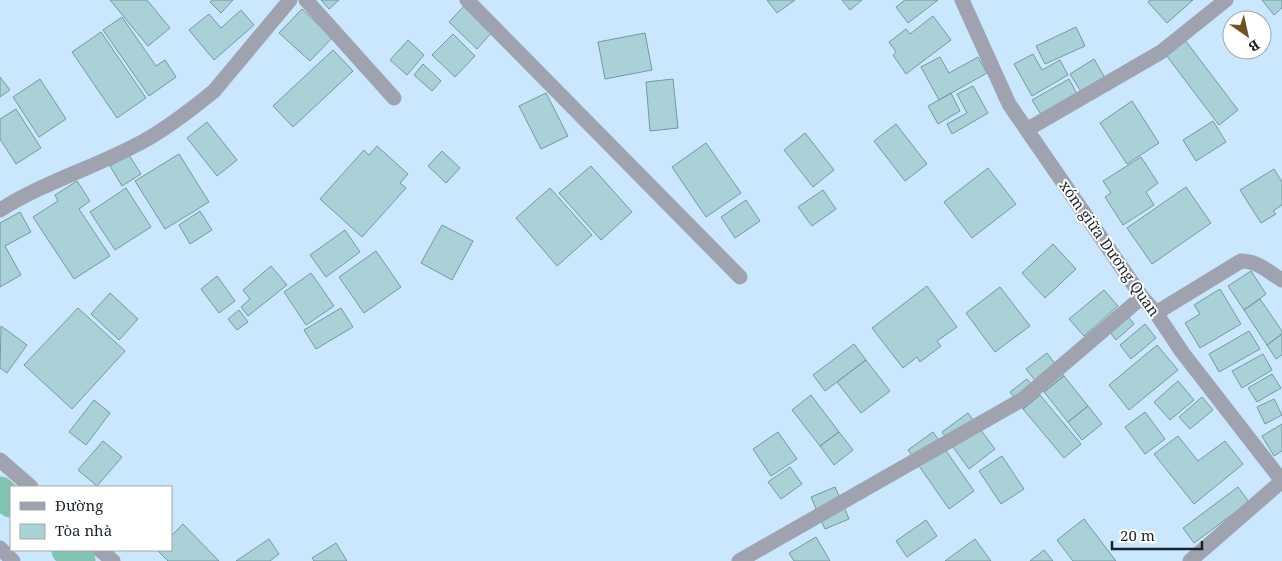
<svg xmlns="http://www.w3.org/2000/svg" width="1282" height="561" font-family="'Noto Serif',serif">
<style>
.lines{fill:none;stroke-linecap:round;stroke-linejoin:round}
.canal{stroke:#81c2b1;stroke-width:31}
.building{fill:#aad1d8;stroke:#7499a0}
.lane{stroke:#9fa2af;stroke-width:15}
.street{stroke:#9fa2af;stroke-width:15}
.labels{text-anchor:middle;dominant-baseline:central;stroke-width:4;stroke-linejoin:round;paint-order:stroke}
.street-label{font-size:15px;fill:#19232b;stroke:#fff}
</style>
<rect width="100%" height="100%" fill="#cbe7fd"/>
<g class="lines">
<path class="canal" d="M0 492 11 502
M67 550 80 561"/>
</g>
<path class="building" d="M110 0H147L170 28 148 46Z
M212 0H233L221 13 210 2Z
M321 0H339L329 9Z
M767 0H795L777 13Z
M842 0H862L850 10Z
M905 0H938L908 23 896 7Z
M1150 0H1193L1167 23 1148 2Z
M1262 0H1282V8L1274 15Z
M464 6 492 32 477 49 449 22Z
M302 9 332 38 310 61 279 33Z
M241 10 254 25 214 60 189 30 209 14 221 28Z
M933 16 951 40 906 74 893 55 896 52 889 42 906 29 910 34Z
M122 17 156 66 165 60 176 77 149 96 103 30Z
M1076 27 1085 46 1045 64 1036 46Z
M101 32 146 98 117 118 72 52Z
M645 33 652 70 605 79 598 42Z
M453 34 475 56 455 77 432 55Z
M408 40 424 55 407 75 390 60Z
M1185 40 1238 110 1219 125 1166 55Z
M333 50 353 71 293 127 273 106Z
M1033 54 1042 70 1060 60 1068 75 1032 96 1014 64Z
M940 57 949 73 978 57 987 73 939 100 921 67Z
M1094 59 1105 78 1082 93 1070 74Z
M423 64 441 81 432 91 414 75Z
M0 77 10 90 0 97Z
M40 79 66 119 39 137 13 97Z
M673 79 678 128 650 131 646 82Z
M1069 79 1078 96 1042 116 1032 100Z
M973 86 988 113 952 134 947 124 967 113 957 94Z
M546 93 568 136 541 149 519 106Z
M951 93 960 111 938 124 928 106Z
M1132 101 1159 143 1127 164 1100 123Z
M16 109 41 148 16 164 0 139V119Z
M1213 121 1226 142 1196 161 1183 140Z
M207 122 237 160 217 176 187 138Z
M896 124 927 164 905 181 874 141Z
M805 133 834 170 813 187 784 150Z
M706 143 741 193 706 217 672 167Z
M377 146 408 174 400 183 406 188 362 237 320 199 364 150 369 155Z
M442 151 460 168 446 183 428 166Z
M179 154 209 202 165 229 135 181Z
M129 155 141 174 122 186 110 166Z
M1141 157 1158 183 1146 192 1154 205 1123 225 1105 197 1111 193 1103 181Z
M591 166 632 212 601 240 559 193Z
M988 168 1016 204 972 238 944 202Z
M1274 169 1282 182V205L1273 211 1276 214 1261 223 1240 190Z
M77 181 90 201 79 209 110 256 74 279 33 217 58 201 55 195Z
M1186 187 1211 223 1152 264 1127 228Z
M126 188 151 227 115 250 90 212Z
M550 188 592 235 557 266 516 218Z
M823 190 836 209 812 226 798 207Z
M746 200 760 221 735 238 721 217Z
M200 211 212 230 190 244 179 225Z
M20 212 31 232 5 246 21 275 0 287V223Z
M442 225 473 241 452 280 421 263Z
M345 230 360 252 326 277 310 255Z
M1053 244 1076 269 1045 298 1022 273Z
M376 251 401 287 364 313 339 277Z
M271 266 287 285 248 316 241 307 250 299 243 290Z
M1251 271 1266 294 1244 310 1228 286Z
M311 273 334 306 306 325 284 292Z
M217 276 235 301 219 313 201 289Z
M927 286 957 327 937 341 941 346 920 362 917 357 903 368 872 328Z
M1000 287 1030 326 995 352 966 313Z
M1220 289 1241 324 1200 348 1185 323 1200 314 1194 305Z
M1104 290 1118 306 1084 336 1069 319Z
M110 293 138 319 119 340 91 314Z
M1260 299 1282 331V334L1267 345 1244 310Z
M78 308 125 351 72 409 24 365Z
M341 308 353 327 316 349 304 330Z
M239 310 248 322 237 330 228 319Z
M1123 310 1134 324 1116 340 1104 325Z
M1145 324 1156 338 1131 359 1120 345Z
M1 326 27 345 7 373 0 368Z
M1249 331 1260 349 1219 372 1209 354Z
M1282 334V355L1276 359 1267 345Z
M854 344 866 360 825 391 813 375Z
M1157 345 1178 370 1129 410 1109 385Z
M1047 353 1064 376 1044 392 1026 369Z
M1263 354 1272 370 1242 388 1232 371Z
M866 360 890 391 861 413 837 382Z
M1272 374 1281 388 1257 402 1248 388Z
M1064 376 1088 406 1068 422 1044 392Z
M1027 379 1040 395 1023 409 1010 392Z
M1178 381 1194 400 1170 420 1154 402Z
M811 395 839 432 820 446 792 410Z
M1040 395 1081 444 1064 458 1023 409Z
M1202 397 1213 410 1190 429 1179 417Z
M1274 399 1282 415 1265 424 1257 407Z
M94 400 110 413 86 445 69 432Z
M1088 406 1102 424 1082 440 1068 422Z
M1145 412 1165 439 1145 454 1125 427Z
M968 413 995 449 969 469 942 432Z
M1282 424V451L1274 456 1262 436Z
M778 432 797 459 771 476 753 449Z
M839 432 853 450 834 465 820 446Z
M933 432 974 491 949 509 908 450Z
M1178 436 1198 461 1225 441 1243 464 1194 504 1154 454Z
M103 441 122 457 97 486 78 470Z
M1002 456 1024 489 1001 504 979 471Z
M790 467 802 484 781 499 768 482Z
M835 487 841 500 817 511 811 497Z
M1238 487 1249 502 1194 543 1183 528Z
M841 500 849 519 825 529 817 511Z
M1084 519 1116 561H1073L1057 540Z
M926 520 937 536 907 557 896 541Z
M183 524 219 561H168L157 550H171V536Z
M816 537 830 561H794L789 553Z
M269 539 279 554 270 561H236Z
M975 539 991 561H945Z
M336 543 347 561H314L312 558Z
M1044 550 1053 561H1030Z"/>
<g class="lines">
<path class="lane" d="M306 0 394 98
M467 0 740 277
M962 0 1009 104 1142 297 1156 313 1182 352 1282 481 1190 561
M1028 129 1161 52 1226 0
M0 210C44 182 96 167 142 142 168 128 192 109 214 91
M1156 313 1241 261C1256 260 1270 273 1282 280
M0 460 31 487
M0 548 13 561
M100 550 113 561
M739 561 1023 399 1142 297"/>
<path class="street" d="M214 91 290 0"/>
</g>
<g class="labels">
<g class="street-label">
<text transform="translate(1110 248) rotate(55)">xóm giữa Dương Quan</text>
</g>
</g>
<rect x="10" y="486" width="162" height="65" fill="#ffffff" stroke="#a3a7aa"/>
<rect x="20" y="502" width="25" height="8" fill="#9fa2af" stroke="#a3a7aa"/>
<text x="55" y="511" font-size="15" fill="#19232b">Đường</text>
<rect x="20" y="524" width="25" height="15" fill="#aad1d8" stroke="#a3a7aa"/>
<text x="55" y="536" font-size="15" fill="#19232b">Tòa nhà</text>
<g transform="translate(1247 35) rotate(146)"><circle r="24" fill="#ffffff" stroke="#a3a7aa"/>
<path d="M0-4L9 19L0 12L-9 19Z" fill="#6e5325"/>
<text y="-8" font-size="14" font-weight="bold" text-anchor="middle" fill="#19232b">B</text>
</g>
<path d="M1112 541v8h90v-8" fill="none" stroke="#19232b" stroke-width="2.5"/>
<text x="1120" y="541" font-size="15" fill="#19232b" stroke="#ffffff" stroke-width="4" paint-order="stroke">20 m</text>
</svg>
